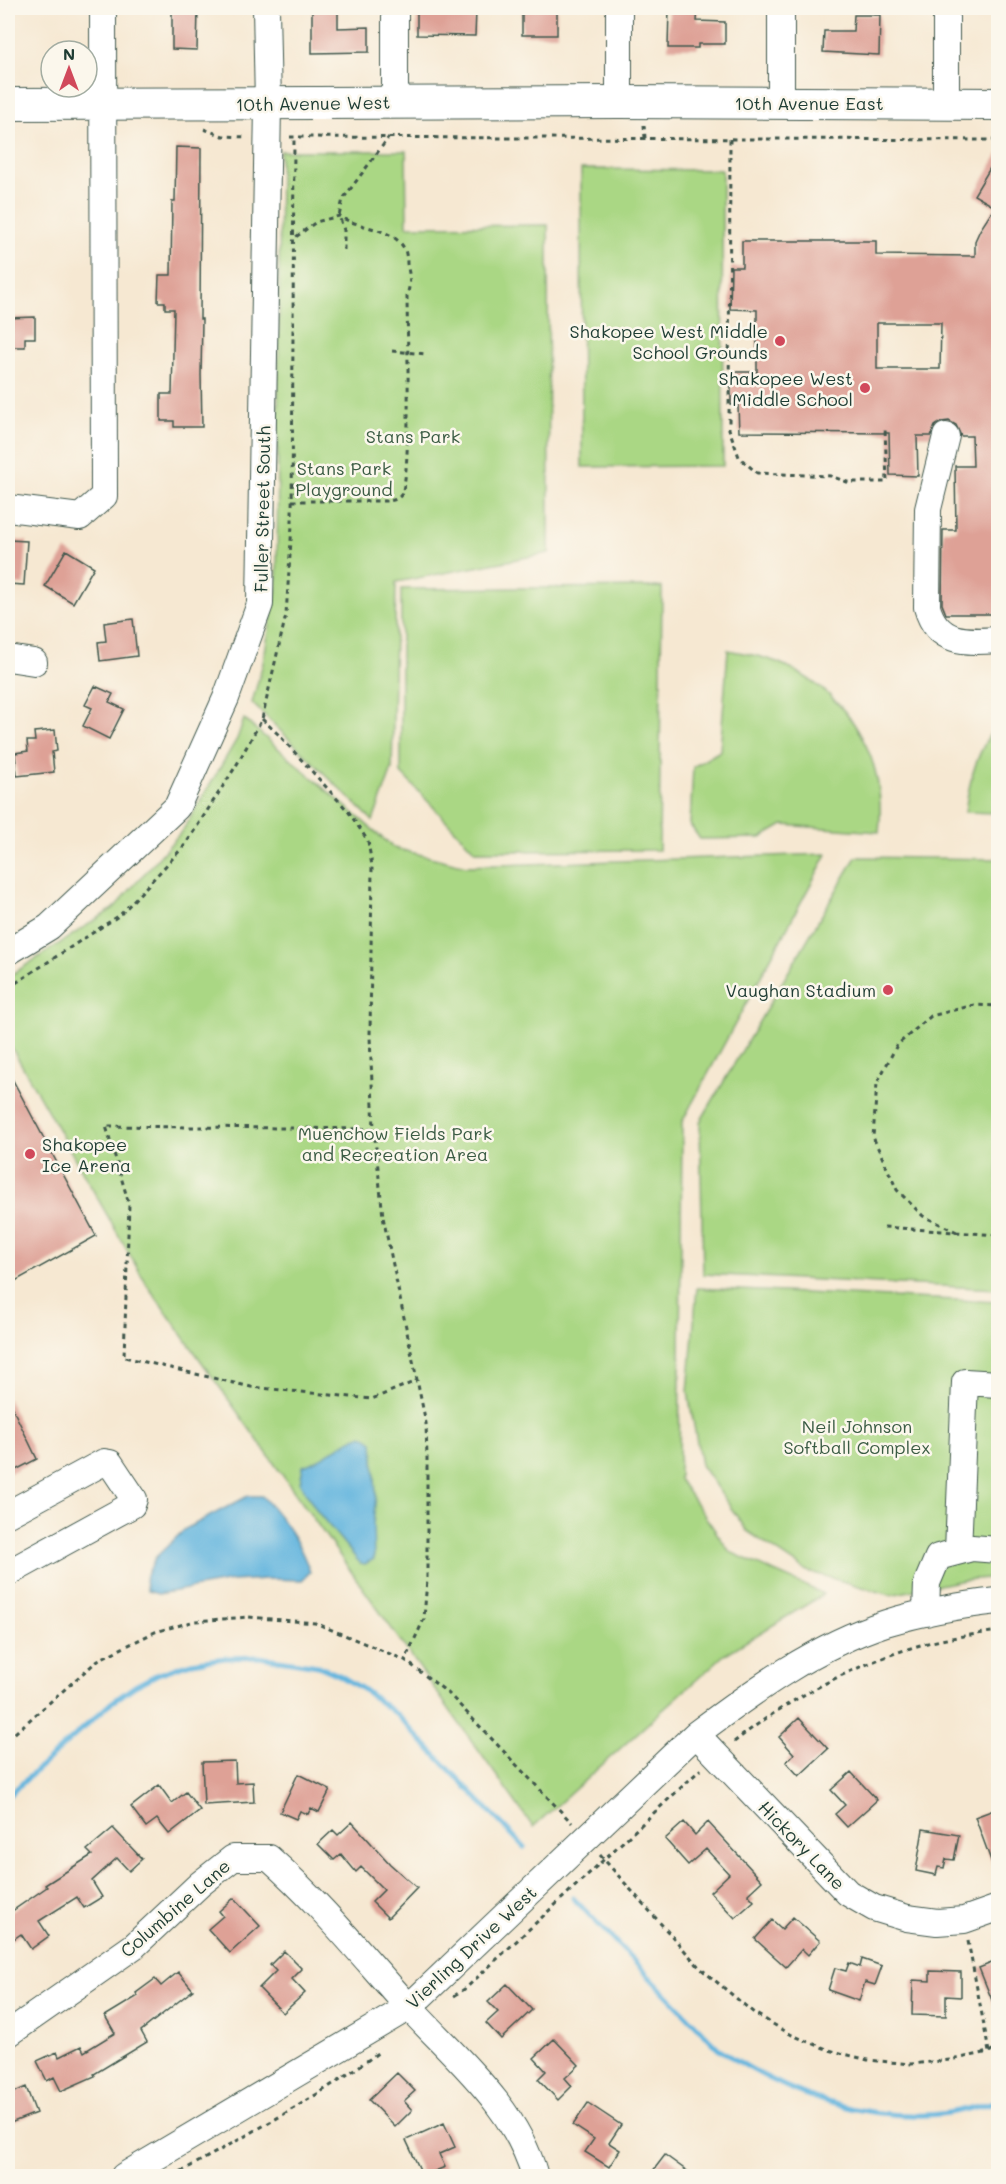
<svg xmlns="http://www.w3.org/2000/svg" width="1006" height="2184" font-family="Mali,sans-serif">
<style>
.green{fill:#aad784;stroke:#648a5c;stroke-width:1.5}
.water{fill:#63b5de;stroke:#417989;stroke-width:1.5}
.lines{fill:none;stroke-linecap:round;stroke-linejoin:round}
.stream{stroke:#63b5de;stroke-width:5}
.building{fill:#dea196;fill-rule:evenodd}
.minor-casing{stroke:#3f574c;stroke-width:28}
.major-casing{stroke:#3f574c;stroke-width:34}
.path{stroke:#3f574c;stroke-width:3;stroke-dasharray:4.5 4.5;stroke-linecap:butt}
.minor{stroke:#fff;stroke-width:26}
.major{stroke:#fff;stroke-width:32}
.poi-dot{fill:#d1495b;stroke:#fbf7ec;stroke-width:2}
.labels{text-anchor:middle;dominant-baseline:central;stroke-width:5;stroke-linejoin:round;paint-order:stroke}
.street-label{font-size:18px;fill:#1f3d34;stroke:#fbf7ec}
.poi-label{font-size:18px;fill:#1f3d34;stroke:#fbf7ec;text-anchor:end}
.park-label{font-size:18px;fill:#3b5c44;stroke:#fbf7ec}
</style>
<rect width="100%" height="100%" fill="#fbf7ec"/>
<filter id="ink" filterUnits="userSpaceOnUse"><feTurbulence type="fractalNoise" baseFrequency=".0167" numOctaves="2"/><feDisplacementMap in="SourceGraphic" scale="12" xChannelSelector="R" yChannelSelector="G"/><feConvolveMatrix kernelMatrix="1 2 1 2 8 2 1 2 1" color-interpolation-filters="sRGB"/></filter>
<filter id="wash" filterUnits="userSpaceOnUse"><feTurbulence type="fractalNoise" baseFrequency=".008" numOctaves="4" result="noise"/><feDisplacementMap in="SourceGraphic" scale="24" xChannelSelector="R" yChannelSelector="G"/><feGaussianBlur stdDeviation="1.35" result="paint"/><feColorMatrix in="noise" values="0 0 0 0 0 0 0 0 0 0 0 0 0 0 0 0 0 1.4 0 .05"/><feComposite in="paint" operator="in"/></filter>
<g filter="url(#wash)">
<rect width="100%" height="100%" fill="#f6e8d2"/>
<path class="green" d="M280 151H406L407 226 548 225 549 553 396 582 392 769 373 821 252 703 263 663 277 585Z
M581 169 722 170 723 466 582 467Z
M662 587 659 850 475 851 401 773V589Z
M728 650C747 654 768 657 786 666 852 699 887 759 879 832L783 825 761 838 700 839 690 825 693 767 720 751Z
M244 719 394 848 466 866 827 854 682 1122 679 1479 730 1552 824 1594 724 1655 533 1827 147 1285 8 1041V977L114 908 183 830 237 739Z
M998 722V813L965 812C970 776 977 752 998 722Z
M856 857 998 859V1289L703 1274 700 1122Z
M697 1288 998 1302V1577L964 1580 890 1595 807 1571 747 1531 701 1465 688 1392Z"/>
<path class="water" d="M363 1435 373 1442 376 1495 373 1525 374 1559 365 1564 360 1563 317 1511 300 1483 303 1466C325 1460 340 1442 363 1435Z
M248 1496H262C283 1518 300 1543 310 1572L302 1580 267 1579 232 1581 158 1594 147 1591 145 1580 155 1558 185 1529Z"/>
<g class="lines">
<path class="stream" d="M8 1796 111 1703 135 1686 158 1674 191 1663 225 1658 259 1657 318 1666 339 1675 364 1690 397 1715 524 1847
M573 1898 718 2048C780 2091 850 2118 927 2115 951 2114 975 2107 998 2101"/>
</g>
<g id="blocks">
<path class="building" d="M172 8 198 9 197 50 172 49Z
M312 8H338V28L369 27V52L312 53Z
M531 8H557V35H522V9H531Z
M669 8H698L697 21 725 22V44H698V48H668Z
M417 10 476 11 475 36 417 35Z
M854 15H880L879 55 823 52 824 31H853Z
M176 147 201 148 200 319H202L201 375 202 427H174V421H161V394H172L174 309H165V302H158L159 275H171L172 201H175Z
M999 153V614H946L942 604 943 530H956L955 466H973L972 436H961L956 425 949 421 941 422 935 426 931 436H917L918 476 890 475 889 433 739 432 738 405H731V372H757V310L730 309 731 267H742V241H876V255L975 256V241L980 230 995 207 974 195ZM877 323H941L940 369H877Z
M35 317V338H25V347H8V318Z
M8 540 27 541 24 585 8 584Z
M66 550 94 567 73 603 45 586Z
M133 619 137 656 100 661 98 642 106 641 104 623Z
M95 686 113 694 109 702 124 709 109 739 83 726 92 708 85 705Z
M55 730 57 751 52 752 54 772 17 776 15 753 28 751 27 741H35L34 732Z
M8 1071 96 1236 8 1285Z
M8 1399 37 1459 8 1474Z
M799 1718 828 1749 799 1776 786 1762 794 1754 779 1737Z
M235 1761 236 1783 253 1782 254 1802 204 1805 202 1762Z
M851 1772 877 1800 847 1827 835 1814 845 1805 831 1790Z
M298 1774 330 1790 319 1812 311 1808 308 1814 300 1811 296 1819 280 1812Z
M159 1785 172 1803 186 1792 200 1810 169 1834 157 1819 146 1827 131 1807Z
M999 1808V1876L997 1877 975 1817Z
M352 1822 390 1864 417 1888 388 1918 372 1902 384 1890 361 1867 356 1872 341 1854 334 1860 318 1844 333 1830 338 1835Z
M684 1822 695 1835 708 1822 762 1881 748 1894 754 1901 735 1918 710 1892 729 1874 706 1849 688 1865 665 1839Z
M113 1828 142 1859 129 1871 117 1858 92 1881 102 1897 84 1908 77 1897 39 1921 49 1936 31 1949 21 1934 8 1943V1914L47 1887 45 1885 92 1855 87 1850Z
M923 1829 959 1835 954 1860 946 1859 944 1868 938 1867 936 1875 916 1871Z
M234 1898 260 1926 230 1953 208 1929 223 1916 219 1911Z
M793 1917 820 1941 808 1955 802 1949 786 1967 755 1939 772 1920 782 1929Z
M284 1951 302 1969 292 1979 305 1993 283 2013 259 1988 276 1971 270 1965Z
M862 1959 882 1966 875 1985 865 1982 859 2001 828 1990 835 1968 846 1971 849 1963 860 1967Z
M999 1960V2015H998L979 1968Z
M930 1971 961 1972V1997L946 1996V2016L912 2015 913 1980 930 1981Z
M178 1972 193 1990 141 2031 147 2042 94 2074 95 2076 61 2091 54 2077 47 2081 37 2061 57 2052 59 2057 81 2046 84 2052 115 2033 105 2016 138 1996 136 1993 155 1979 161 1986Z
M507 1984 532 2010 501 2039 486 2023 498 2012 488 2002Z
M554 2039 579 2065 565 2078 572 2086 558 2100 538 2079 546 2071 534 2058Z
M397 2073 415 2091 404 2101 412 2110 395 2127 369 2100Z
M26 2087 36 2113 8 2124V2095Z
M588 2103 621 2125 609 2143 620 2150 609 2167 585 2152 594 2139 573 2125Z
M444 2123 455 2147 439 2154 445 2167 423 2176 406 2140Z
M665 2155 694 2176H649Z"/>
</g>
</g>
<g filter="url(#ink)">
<use href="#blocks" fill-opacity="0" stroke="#3f574c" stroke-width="1.5"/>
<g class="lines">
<g class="minor-casing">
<path id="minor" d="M395 8V103
M781 8V102
M946 8V104
M619 102V8
M946 436 928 509 927 607C937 644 966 642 998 640
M8 508 80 517 104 496 103 8
M8 658 34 662
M8 952 49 927 177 807 226 698 260 604 268 104 266 8
M8 1514 104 1462 110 1463 134 1499 132 1505 8 1573
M958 1551 965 1382 998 1384
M926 1613 927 1583 938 1557 972 1548 998 1550
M696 1734 848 1893 874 1908 907 1918 937 1922 964 1920 998 1908
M8 2034 134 1946 200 1884 233 1858H269C319 1902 361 1954 406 2004 454 2057 515 2105 535 2176
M124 2176 409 2007 696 1734C755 1690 815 1646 886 1623 922 1612 961 1605 998 1601"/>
</g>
<g class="major-casing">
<path id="major" d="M8 104 619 102 998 104"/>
</g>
<path class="path" d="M644 125 645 138
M204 129 223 136 247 137
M290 137 998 140
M730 139 729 429 739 457 757 473 831 476 847 482H887L885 428
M344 250V230L339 216 343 199 389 137
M392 351 427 354
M292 501H389C394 500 398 499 401 495 412 478 407 326 407 295 411 283 410 276 407 264 407 259 406 253 405 250 394 227 359 229 339 216L316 222 293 239
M262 719 278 734 348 811 368 841 372 866 370 1037 374 1129 383 1217 426 1423 427 1458V1579L424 1619 405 1660
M8 988 120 915 185 845 236 766 262 719 286 615 292 525 294 137
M374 1129 106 1126 129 1204 124 1357 251 1387 372 1399 416 1381
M884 1227 998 1235
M957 1232 923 1216 897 1190 873 1137 877 1083 897 1045 931 1016 974 1005 998 1006
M8 1739 98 1660 155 1632 195 1621 249 1617 315 1623 405 1660 448 1693 572 1823
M734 1742C788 1699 850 1667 917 1646 943 1638 972 1635 998 1631
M600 1855 700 1968 754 2013 792 2035 829 2050 868 2060 911 2064 951 2060 989 2052 998 2047
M968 1941 989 2052
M454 1996 466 1988 701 1769
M173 2176C243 2137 315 2100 379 2052"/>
<use href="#minor" class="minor"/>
<use href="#major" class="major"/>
</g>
</g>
<g class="poi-dot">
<circle cx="780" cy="341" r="6"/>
<circle cx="865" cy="388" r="6"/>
<circle cx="888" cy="990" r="6"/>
<circle cx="30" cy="1154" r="6"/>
</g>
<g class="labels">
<g class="street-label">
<text transform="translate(313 103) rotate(-1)">10th Avenue West</text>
<text x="809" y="103">10th Avenue East</text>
<text transform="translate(262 509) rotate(-89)">Fuller Street South</text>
<text transform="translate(802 1845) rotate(46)">Hickory Lane</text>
<text transform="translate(175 1908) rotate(-41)">Columbine Lane</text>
<text transform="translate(471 1947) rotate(-43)">Vierling Drive West</text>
</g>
<g class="poi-label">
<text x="768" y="331">Shakopee West Middle<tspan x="768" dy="21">School Grounds</tspan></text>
<text x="853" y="378">Shakopee West<tspan x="853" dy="21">Middle School</tspan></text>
<text x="876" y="990">Vaughan Stadium</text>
<text x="42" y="1144" text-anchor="start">Shakopee<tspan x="42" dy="21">Ice Arena</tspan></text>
</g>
<g class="park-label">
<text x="413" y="436">Stans Park</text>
<text x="344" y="468">Stans Park<tspan x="344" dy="21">Playground</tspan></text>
<text x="395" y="1133">Muenchow Fields Park<tspan x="395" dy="21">and Recreation Area</tspan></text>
<text x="857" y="1426">Neil Johnson<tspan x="857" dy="21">Softball Complex</tspan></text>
</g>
</g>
<rect width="1006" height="2184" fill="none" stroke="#fbf7ec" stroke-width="30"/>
<g transform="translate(69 69)"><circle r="28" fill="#fbf7ec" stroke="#a3ada2" stroke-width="1.5"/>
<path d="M0-4.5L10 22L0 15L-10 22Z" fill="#d1495b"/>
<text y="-9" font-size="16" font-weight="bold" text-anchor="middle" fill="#1f3d34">N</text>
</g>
</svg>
